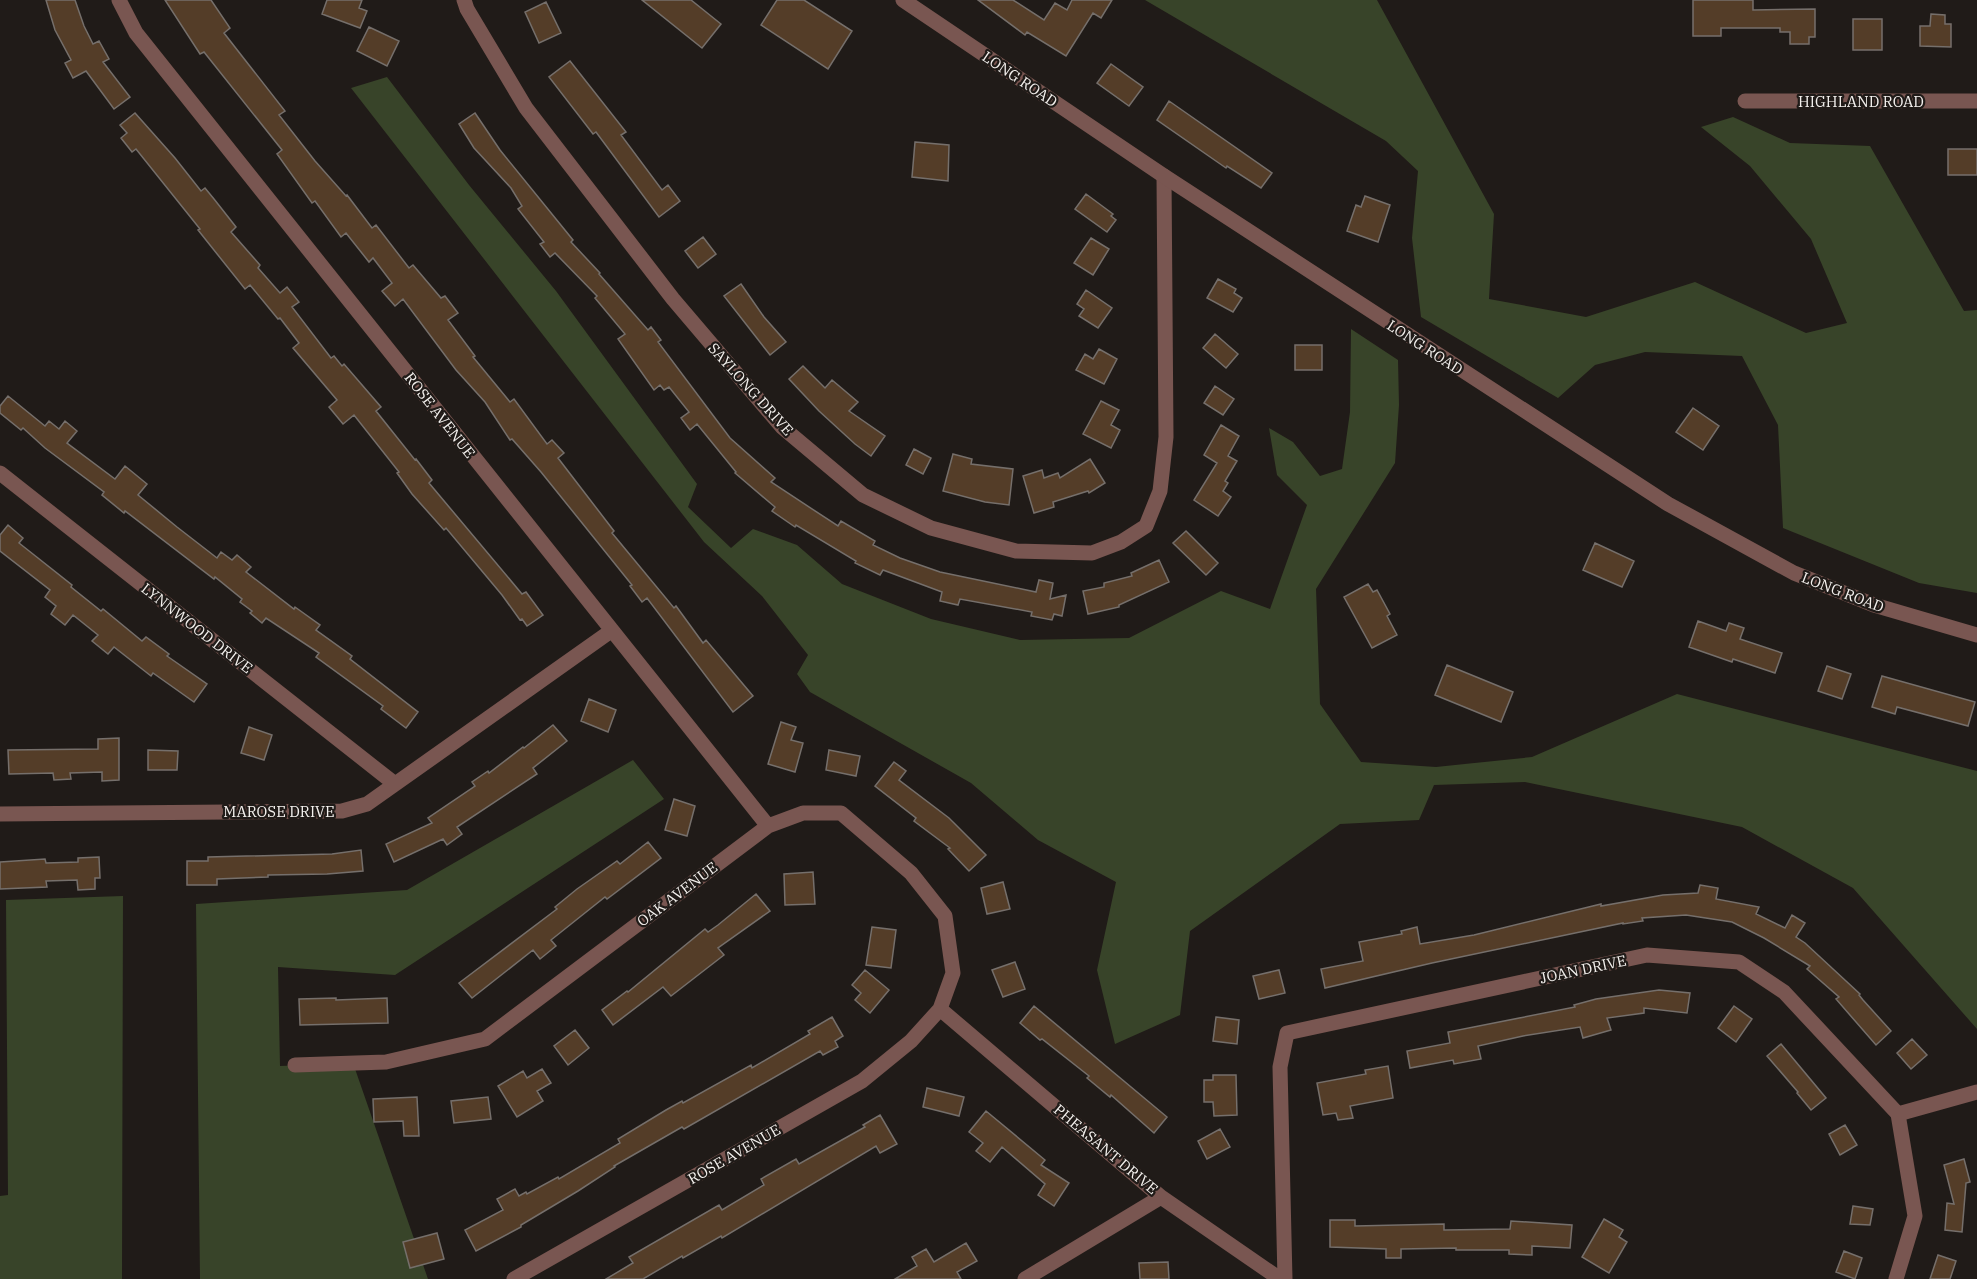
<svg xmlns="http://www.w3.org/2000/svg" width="1977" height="1279" font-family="'IBM Plex Serif',serif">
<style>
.forest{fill:#384429}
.building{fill:#543d28;stroke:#756f6b;stroke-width:1.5}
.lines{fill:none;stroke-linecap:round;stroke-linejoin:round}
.minor{stroke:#795651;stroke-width:15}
.tertiary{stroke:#795651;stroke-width:15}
.labels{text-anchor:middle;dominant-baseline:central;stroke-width:4.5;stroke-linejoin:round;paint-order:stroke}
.street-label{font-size:15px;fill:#f4f1ee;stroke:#201b18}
</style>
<rect width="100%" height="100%" fill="#201b18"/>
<path class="forest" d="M1145 0H1377L1494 214 1489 299 1586 317 1695 282 1806 333 1847 323 1811 239 1750 166 1701 127 1733 117 1790 143 1870 146 1964 311 1977 310V593L1919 583 1783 528 1778 425 1742 356 1645 352 1595 365 1558 398 1421 317 1412 238 1418 171 1386 141Z
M387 77 469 185 556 291 697 484 688 507 731 548 753 529 797 545 842 584 931 619 1020 640 1129 638 1221 591 1270 609 1307 505 1277 475 1269 428 1293 442 1320 476 1342 469 1350 412 1351 329 1398 360 1399 405 1395 463 1316 589 1320 704 1361 762 1436 767 1532 757 1677 694 1977 771V1029L1853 888 1742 827 1525 782 1434 785 1419 820 1340 824 1190 931 1180 1015 1115 1044 1097 970 1116 882 1038 840 971 783 810 692 797 674 808 655 762 596 704 542 351 88Z
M633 760 664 799 395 975 278 967 280 1066 353 1063 428 1279H200L196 904 407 890Z
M123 896 122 1279H0V1196L8 1195 6 900Z"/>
<path class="building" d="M46 0H75L84 26 93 44 99 41 109 59 103 62 130 97 114 109 86 71 73 78 65 63 71 60 55 30Z
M165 0H211L230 28 224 33 285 111 279 115 315 161 346 196 347 195 372 228 376 225 409 268 413 265 441 298 445 296 458 313 448 320 475 356 473 357 510 402 514 399 547 444 552 440 564 453 558 458 614 531 612 533 674 608 676 606 703 643 706 640 753 696 733 712 647 598 642 602 630 586 632 585 541 472 512 439 510 440 485 402 456 370 403 299 395 306 382 291 392 283 373 258 369 262 346 233 341 237 315 201 312 203 277 154 282 150 204 52 200 54Z
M327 0H362L359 8 367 11 360 28 322 14Z
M642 0H691L721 24 702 48Z
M777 0H804L852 31 828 69 761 25Z
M978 0H1013L1044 20 1055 3 1067 10 1072 0H1112L1101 18 1093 13 1066 56 1027 32 1025 35Z
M1693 0H1753V10L1815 9V37H1809V44H1790V32H1780V28H1721V36H1693Z
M546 2 561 33 539 43 525 12Z
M1931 14 1945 15V24H1951V47L1920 46V26H1930Z
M1853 19H1882V50H1853Z
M369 27 399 41 387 66 357 51Z
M570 61 626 132 621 135 662 190 668 185 680 201 659 217 596 132 593 134 549 77Z
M1111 64 1143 87 1129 106 1097 83Z
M1169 101 1272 173 1261 188 1227 166 1226 168 1157 120Z
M135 113 175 158 201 191 205 188 214 199 236 227 231 232 260 265 258 268 280 293 287 287 299 302 292 307 331 358 334 356 342 366 344 364 381 407 376 411 415 460 416 459 432 480 429 483 522 594 526 592 543 615 527 626 522 619 520 620 502 595 446 528 444 530 412 494 397 473 399 472 354 415 343 424 329 407 337 400 293 348 299 343 280 318 278 319 250 285 245 289 198 230 200 229 136 149 132 152 121 138 127 133 120 125Z
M475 113 500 150 573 240 571 242 600 273 599 274 648 330 651 327 661 340 658 342 730 438 775 478 771 482 838 526 841 521 875 541 873 545 900 558 940 572 1036 592 1039 580 1053 583 1050 599 1066 595 1062 616 1054 614 1052 620 1031 616 1032 612 960 599 958 605 940 601 942 592 883 570 880 575 855 563 856 561 796 525 795 527 772 511 775 507 735 473 736 472 697 424 690 430 681 418 689 412 669 387 664 390 660 385 654 390 618 339 625 334 595 298 597 296 555 253 550 257 540 244 544 242 518 209 522 206 511 188 474 148 459 124Z
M915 142 949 145 948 181 912 177Z
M1948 149H1977V175H1948Z
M1086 194 1113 214 1111 216 1116 220 1107 232 1075 209Z
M1365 196 1390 205 1378 242 1347 231 1356 205 1361 207Z
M703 237 716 254 698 268 685 251Z
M1091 238 1109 249 1093 275 1074 263Z
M1218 279 1236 289 1234 293 1242 298 1233 312 1207 298Z
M741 284 764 317 786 342 770 355 724 296Z
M1086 290 1112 308 1098 328 1079 316 1084 309 1077 304Z
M1215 334 1238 354 1226 368 1203 348Z
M1295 345H1322V370H1295Z
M1099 349 1117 359 1104 384 1076 370 1085 354 1093 359Z
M803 366 825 388 832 380 858 402 849 411 885 436 871 456 855 444 819 411 789 379Z
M1215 386 1234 399 1223 415 1204 403Z
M8 396 45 426 49 421 59 429 65 421 77 431 67 443 115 479 125 466 147 484 138 495 177 527 217 558 221 552 232 560 237 555 251 567 246 572 294 609 295 607 320 625 316 630 352 656 350 659 418 712 406 728 381 709 383 706 316 657 319 653 266 618 262 623 250 613 252 611 240 602 242 599 215 577 214 579 125 511 124 513 102 495 104 492 45 448 23 428 21 430 0 413V406Z
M1101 401 1119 410 1111 425 1120 430 1111 448 1083 434Z
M1693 408 1719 426 1703 450 1676 432Z
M1221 425 1239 436 1228 456 1237 461 1225 481 1228 483 1223 491 1231 497 1218 516 1194 500 1217 463 1204 455Z
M914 449 931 458 923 474 906 465Z
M953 454 972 459 971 464 1013 469 1009 505 985 502 943 491Z
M1090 459 1105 483 1089 493 1088 491 1053 502 1054 507 1034 513 1023 476 1042 470 1044 478 1058 473 1060 478Z
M8 525 23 538 19 543 72 585 71 587 101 611 103 609 142 641 146 637 169 654 167 656 207 684 194 702 153 673 151 676 114 647 108 654 92 641 98 635 73 615 65 625 51 614 56 606 45 597 50 590 0 551V535Z
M1186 531 1218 563 1206 575 1173 543Z
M1595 543 1634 561 1622 587 1583 570Z
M1159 560 1169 582 1119 605V607L1088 614 1083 591 1104 587V583L1132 576 1131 573Z
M1368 584 1373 592 1377 590 1390 614 1387 616 1397 635 1372 648 1344 597Z
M1698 621 1726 631 1729 623 1744 628 1740 639 1782 653 1775 673 1733 659 1732 662 1689 647Z
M1447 665 1513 692 1501 722 1435 695Z
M1827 666 1851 674 1842 699 1818 691Z
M1882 676 1975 702 1968 726 1897 707 1895 714 1872 707Z
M589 699 616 710 608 732 581 721Z
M781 722 796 727 791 740 803 743 795 772 768 764Z
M553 725 567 741 533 768 537 774 457 827 462 834 447 845 443 839 394 862 386 844 432 823 428 818 475 786 472 782 488 771 489 773 523 747 524 748Z
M249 727 272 735 264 760 241 753Z
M119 738V780L102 781V772L70 773 71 779 54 780 53 773 9 774 8 750 98 749V739Z
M148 750 178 751 177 770H148Z
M829 750 860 756 856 776 826 770Z
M894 762 906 771 899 780 949 818 986 855 969 871 948 849 950 848 914 821 916 818 875 786Z
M674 799 695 806 687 836 665 830Z
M648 842 661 858 607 899 605 897 551 940 556 946 540 959 533 950 472 998 459 983 557 909 555 907 577 889 617 861 620 864Z
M361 850 363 871 327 874 268 875V877L217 879V885H187V861H208V857L332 854Z
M99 857 100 878H95V889L78 890 77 880 46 881 47 887 0 889V862L45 859 46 863 78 862V858Z
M813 872 815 904 785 905 784 874Z
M1003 882 1010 909 987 914 981 888Z
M1700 885 1718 888 1716 899 1759 907 1756 914 1785 928 1792 915 1805 923 1796 937 1805 943 1860 994 1859 995 1863 1000 1891 1031 1876 1045 1836 999 1839 997 1807 969 1810 966 1764 938 1732 922 1686 915 1642 918 1643 921 1623 924V923L1432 963 1325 988 1321 969 1363 961 1359 942 1402 934 1401 931 1417 927 1420 944 1474 935 1601 904V906L1663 895 1698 893Z
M756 894 770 911 718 948 724 955 671 996 663 987 613 1025 602 1010 627 991 628 992 705 929 708 932 718 925Z
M872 927 896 930 891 968 866 965Z
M1015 962 1025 989 1003 997 992 970Z
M865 970 889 990 870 1013 855 1000 861 993 852 985Z
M1279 970 1285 993 1259 999 1253 976Z
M1659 990 1690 993 1687 1013 1644 1008V1013L1607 1018 1611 1030 1583 1038 1580 1027 1523 1036 1478 1046 1481 1059 1454 1064 1453 1060 1410 1068 1407 1051 1450 1043 1448 1032 1575 1007 1574 1005 1596 999Z
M336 998V1000L387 998 388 1023 300 1025 299 999Z
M1034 1006 1167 1117 1154 1133 1111 1095 1110 1097 1087 1078 1089 1076 1042 1039 1040 1040 1020 1023Z
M1734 1006 1752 1019 1736 1042 1718 1028Z
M832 1017 843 1036 835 1041 838 1047 823 1055 820 1051 684 1129 682 1127 614 1166 615 1167 578 1191 521 1225V1227L476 1251 465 1230 503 1210 497 1199 515 1189 519 1196 526 1192 527 1194 558 1177 559 1179 620 1143 618 1139 666 1110 682 1101 683 1103 751 1065 752 1068 810 1034 808 1031Z
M1216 1017 1239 1020 1237 1044 1213 1041Z
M575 1030 589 1048 568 1065 554 1046Z
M1912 1039 1927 1055 1911 1069 1897 1053Z
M1781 1044 1826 1098 1811 1110 1797 1093 1798 1092 1767 1056Z
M1388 1066 1393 1098 1350 1106 1353 1118 1338 1120 1336 1113 1323 1115 1317 1083 1366 1074 1365 1070Z
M542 1069 551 1083 537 1091 543 1101 517 1117 498 1086 523 1071 527 1078Z
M1213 1075H1236L1237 1115 1214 1116 1213 1102H1204V1080H1213Z
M927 1088 964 1097 959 1116 923 1107Z
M417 1097 419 1136H404L403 1121 374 1122 373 1099Z
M488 1097 491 1119 454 1123 451 1101Z
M986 1111 1045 1160 1041 1165 1069 1183 1054 1206 1038 1195 1045 1184 1002 1147 990 1162 976 1151 983 1143 969 1132Z
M880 1115 897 1144 880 1153 876 1146 722 1238 721 1236 683 1258 682 1256 643 1279H606L633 1263 629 1257 719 1205 722 1210 764 1185 761 1179 796 1159 799 1164 865 1127 863 1125Z
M1845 1125 1857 1145 1840 1155 1829 1134Z
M1220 1129 1230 1147 1207 1159 1198 1141Z
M1964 1159 1970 1182 1966 1183 1962 1232 1945 1230 1947 1203 1954 1204 1944 1165Z
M1853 1206 1873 1209 1870 1225 1850 1224Z
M1604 1219 1623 1230 1619 1237 1627 1242 1609 1273 1582 1257Z
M1330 1220H1355V1226L1444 1224V1230L1510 1229 1511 1221 1572 1225 1570 1248 1532 1246V1255L1509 1254V1250H1456V1248L1401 1249V1258H1386V1249L1330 1247Z
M437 1233 444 1259 410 1268 403 1242Z
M966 1243 977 1261 957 1272 961 1279H895L917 1266 912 1257 926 1249 934 1262Z
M1844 1251 1862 1258 1855 1279 1836 1272Z
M1938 1255 1956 1261 1950 1279H1930Z
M1168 1262 1169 1279H1140L1139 1263Z"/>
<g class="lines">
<path class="minor" d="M119 0 136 33 768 826
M464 0 467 9 526 108 673 299 782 427 863 495 931 528 1016 551 1092 553 1121 542 1146 526 1160 491 1166 437 1164 176
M1745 101H1977
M0 473 395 784
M0 814 342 811 367 804 611 631
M940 1009 1161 1197 1280 1279
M295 1065 386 1062 485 1039 768 826 803 813H841L911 873 945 916 953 973 940 1009 911 1041 862 1081 514 1279
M1898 1114 1977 1092
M1025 1279 1161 1197
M1285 1279 1280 1067 1287 1033 1647 955 1739 962 1784 992 1898 1114 1915 1216 1896 1279"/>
<path class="tertiary" d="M903 0 1164 176 1668 504 1794 573 1874 605 1977 635"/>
</g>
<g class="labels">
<g class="street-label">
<text transform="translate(1020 79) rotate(34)">LONG ROAD</text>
<text x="1861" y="101">HIGHLAND ROAD</text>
<text transform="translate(1425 347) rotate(33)">LONG ROAD</text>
<text transform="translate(751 389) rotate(48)">SAYLONG DRIVE</text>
<text transform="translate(440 415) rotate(52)">ROSE AVENUE</text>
<text transform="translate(1843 592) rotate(21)">LONG ROAD</text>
<text transform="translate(197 628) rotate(38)">LYNNWOOD DRIVE</text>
<text x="279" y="811">MAROSE DRIVE</text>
<text transform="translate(677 894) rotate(-37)">OAK AVENUE</text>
<text transform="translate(1583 969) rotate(-12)">JOAN DRIVE</text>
<text transform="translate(1106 1149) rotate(40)">PHEASANT DRIVE</text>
<text transform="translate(734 1154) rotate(-30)">ROSE AVENUE</text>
</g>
</g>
</svg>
